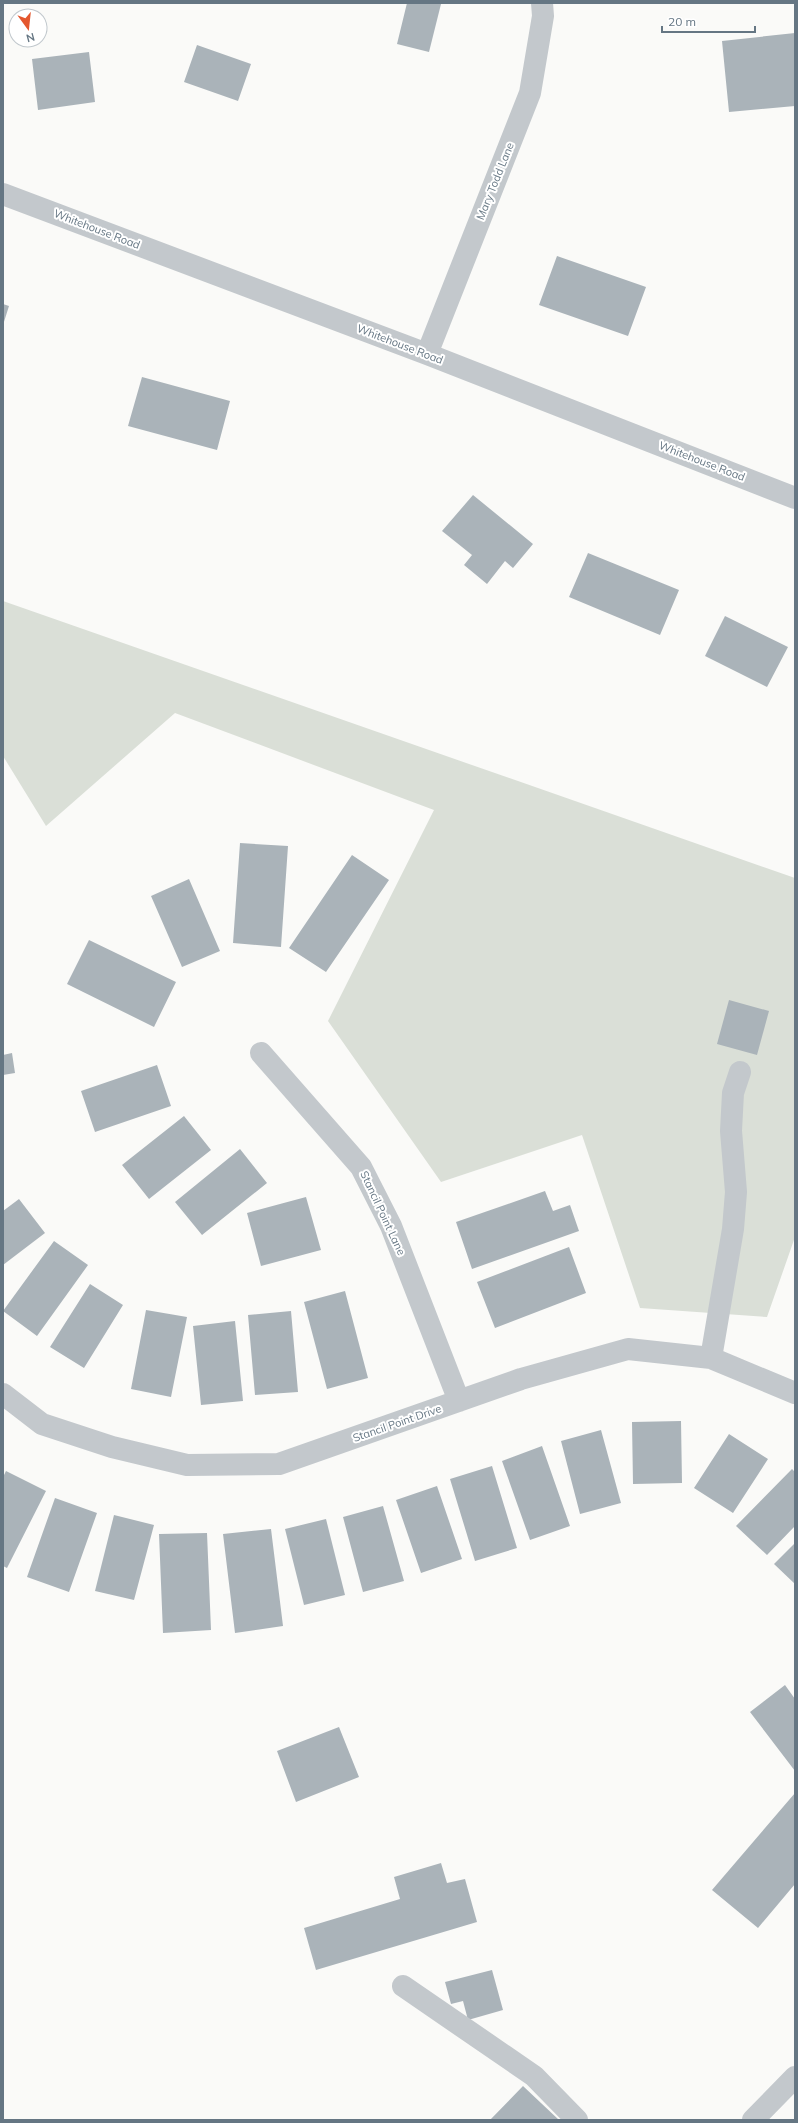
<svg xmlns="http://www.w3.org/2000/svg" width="798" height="2123" font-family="Mulish,sans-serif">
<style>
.green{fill:#dadfd7}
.building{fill:#aab3b9}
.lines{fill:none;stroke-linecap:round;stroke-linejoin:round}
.minor{stroke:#c3c8cc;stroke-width:22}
.labels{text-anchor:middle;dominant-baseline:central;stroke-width:4;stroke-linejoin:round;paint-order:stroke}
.street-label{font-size:11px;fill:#657683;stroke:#fff}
</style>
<rect width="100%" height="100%" fill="#fafaf8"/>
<path class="green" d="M3 601 795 878V1237L767 1317 640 1308 582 1135 441 1182 328 1021 434 810 175 713 46 826 3 756Z"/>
<path class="building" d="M407 3 441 4 429 52 397 44Z
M795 33V106L729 112 722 41Z
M197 45 251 64 238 101 184 82Z
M89 52 95 102 38 110 32 59Z
M557 256 646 287 628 336 539 305Z
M3 304 9 306 3 325Z
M142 377 230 401 217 450 128 426Z
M473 495 533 544 513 568 505 561 487 584 464 565 472 555 442 531Z
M588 553 679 590 660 635 569 597Z
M725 616 788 647 767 687 705 656Z
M240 843 288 846 281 947 233 943Z
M352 855 389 880 326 972 289 948Z
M189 879 220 951 182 967 151 896Z
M89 940 176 982 154 1027 67 984Z
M729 1000 769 1011 757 1055 717 1044Z
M12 1053 15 1073 3 1075V1055Z
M157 1065 171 1106 95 1132 81 1091Z
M184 1116 211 1150 149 1199 122 1165Z
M240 1149 267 1183 202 1235 175 1202Z
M545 1191 553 1211 570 1205 579 1231 472 1269 456 1222Z
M306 1197 321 1250 261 1266 247 1213Z
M19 1199 45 1233 3 1265V1211Z
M54 1241 88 1265 37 1336 3 1311Z
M569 1247 586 1293 495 1328 477 1282Z
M90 1284 123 1305 84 1368 50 1347Z
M345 1291 368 1378 327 1389 304 1302Z
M146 1310 187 1317 171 1397 131 1389Z
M291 1311 298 1392 255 1395 248 1315Z
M235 1321 243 1401 201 1405 193 1326Z
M681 1421 682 1483 633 1484 632 1422Z
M601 1430 621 1503 580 1514 561 1441Z
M729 1434 768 1459 733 1513 694 1488Z
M542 1446 570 1526 530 1540 502 1461Z
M492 1466 517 1548 475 1561 450 1479Z
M792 1469 795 1472V1526L767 1555 736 1526Z
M6 1471 46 1491 7 1568 3 1566V1477Z
M437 1486 462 1559 421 1573 396 1500Z
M55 1498 97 1513 69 1592 27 1577Z
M383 1506 404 1581 363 1592 343 1517Z
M114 1515 154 1525 134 1600 95 1591Z
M326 1519 345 1595 304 1605 285 1529Z
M271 1529 283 1626 235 1633 223 1534Z
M207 1533 211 1630 163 1633 159 1534Z
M795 1543V1584L774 1564Z
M785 1685 795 1699V1771L750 1712Z
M339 1727 359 1777 296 1802 277 1751Z
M795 1793V1884L758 1928 712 1890Z
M441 1863 447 1883 465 1879 477 1922 316 1970 304 1928 400 1899 394 1877Z
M492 1970 503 2010 468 2020 463 2001 451 2004 445 1982Z
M523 2086 559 2120H490Z"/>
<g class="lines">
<path class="minor" d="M3 194 427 354 795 498
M427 354 530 93 543 16 542 3
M261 1053 361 1167 391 1226 459 1401
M711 1358 733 1229 736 1192 731 1131 733 1093 740 1072
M3 1394 42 1424 112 1447 187 1465 279 1464 521 1379 628 1349 711 1358 795 1393
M403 1986 534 2076 577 2120
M753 2120 795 2077"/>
</g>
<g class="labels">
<g class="street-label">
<text transform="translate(495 181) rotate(-68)">Mary Todd Lane</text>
<text transform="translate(97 229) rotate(21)">Whitehouse Road</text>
<text transform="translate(400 344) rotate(21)">Whitehouse Road</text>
<text transform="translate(702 461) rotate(21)">Whitehouse Road</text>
<text transform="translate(383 1213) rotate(65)">Stancil Point Lane</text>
<text transform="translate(397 1423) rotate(-19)">Stancil Point Drive</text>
</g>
</g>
<rect width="798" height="2123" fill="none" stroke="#657683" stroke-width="8"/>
<g transform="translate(28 28) rotate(165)"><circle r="19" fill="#ffffff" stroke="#c1c8cd"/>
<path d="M0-3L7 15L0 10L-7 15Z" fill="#e4572e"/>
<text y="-6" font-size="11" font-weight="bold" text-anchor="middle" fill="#657683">N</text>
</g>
<path d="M662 26v6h93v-6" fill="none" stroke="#657683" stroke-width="2"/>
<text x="668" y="26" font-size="12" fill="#657683" stroke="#ffffff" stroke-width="3" paint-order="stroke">20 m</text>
</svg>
